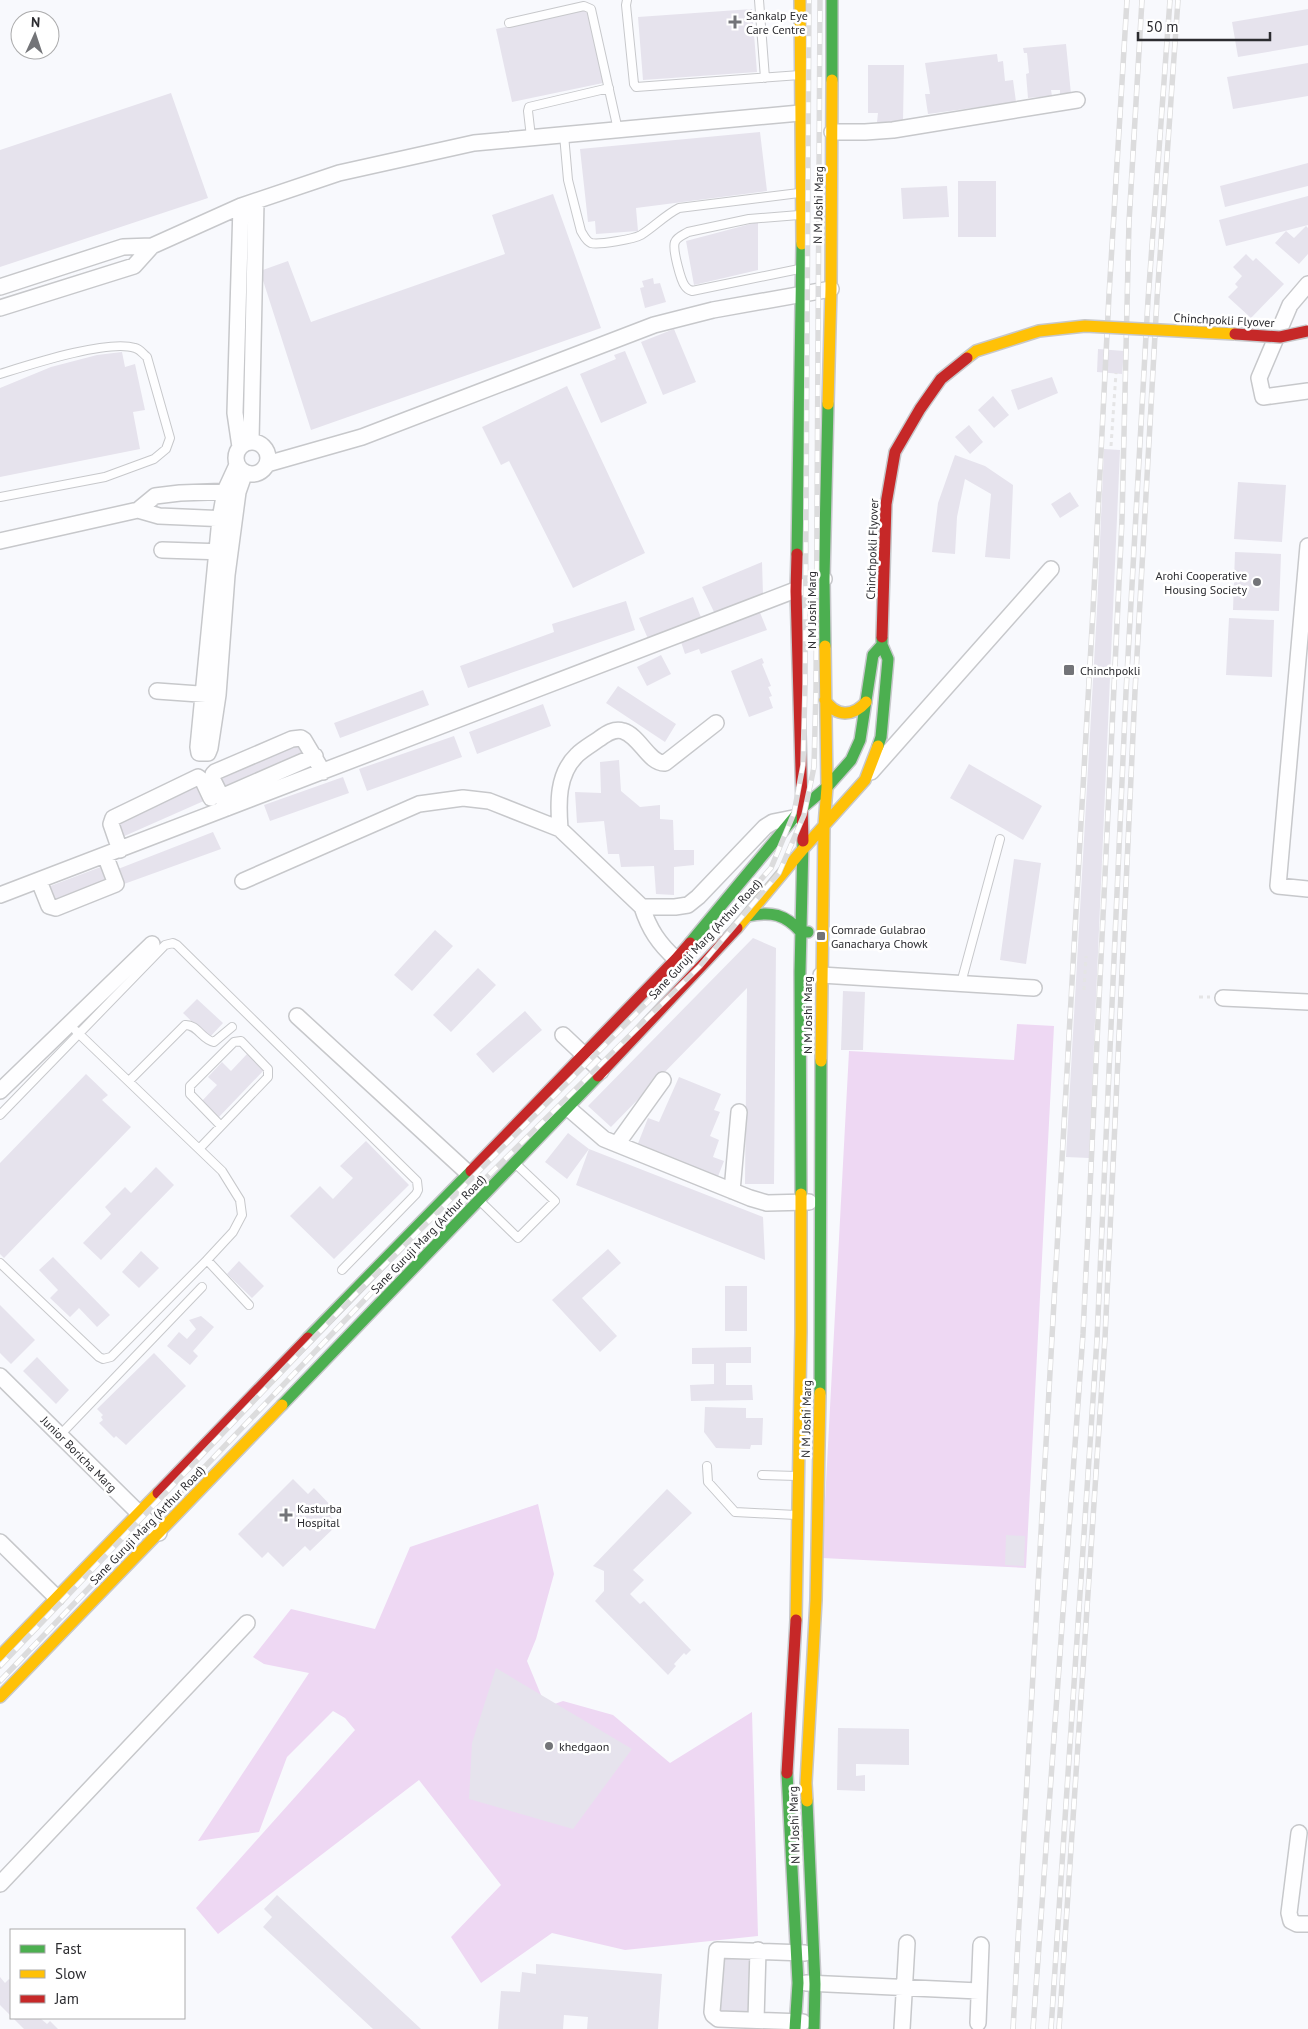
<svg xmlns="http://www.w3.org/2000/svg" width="1308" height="2029" font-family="'PT Sans',sans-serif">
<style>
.green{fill:#eed8f3}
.building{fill:#e6e3ed}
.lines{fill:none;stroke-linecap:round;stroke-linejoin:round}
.lane-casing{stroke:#c7c8cb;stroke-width:10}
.street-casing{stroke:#c7c8cb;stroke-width:18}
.fast-casing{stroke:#c7c8cb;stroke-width:14}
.slow-casing{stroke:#c7c8cb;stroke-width:14}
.jam-casing{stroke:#c7c8cb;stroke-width:14}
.path{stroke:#e5e5e6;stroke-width:3;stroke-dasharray:4 4;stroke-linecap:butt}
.lane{stroke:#fefeff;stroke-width:8}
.street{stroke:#fefeff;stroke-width:15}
.fast{stroke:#4caf50;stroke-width:11}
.slow{stroke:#ffc107;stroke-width:11}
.jam{stroke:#c62828;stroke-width:11}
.rail-casing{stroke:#dcdcdd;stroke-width:5.5}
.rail{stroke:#fff;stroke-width:4;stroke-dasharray:11;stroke-linecap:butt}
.slow-bridge-casing{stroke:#c7c8cb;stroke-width:14;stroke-linecap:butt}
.jam-bridge-casing{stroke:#c7c8cb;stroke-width:14;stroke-linecap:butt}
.slow-bridge{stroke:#ffc107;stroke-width:11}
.jam-bridge{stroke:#c62828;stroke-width:11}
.poi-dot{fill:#737478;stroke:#fff;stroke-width:2}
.labels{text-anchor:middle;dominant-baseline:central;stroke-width:5;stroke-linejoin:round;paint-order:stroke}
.poi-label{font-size:12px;fill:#2c2c30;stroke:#fff;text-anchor:start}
.street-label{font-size:12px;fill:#2c2c30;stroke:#fff}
</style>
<rect width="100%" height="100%" fill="#f8f9fd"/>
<path class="green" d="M1017 1024 1054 1026 1026 1568 822 1558 849 1051 1014 1060Z
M538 1504 554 1574 536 1639 527 1661 546 1707 563 1701 613 1715 670 1763 752 1712 758 1936 625 1950 552 1933 481 1983 451 1937 501 1885 419 1780 218 1934 196 1908 355 1730 345 1718 333 1711 287 1757 259 1832 198 1841 309 1673 264 1664 253 1657 291 1609 375 1629 410 1547Z"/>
<path class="building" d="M587 9 603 83 512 102 496 29Z
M752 9 757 72 643 80 638 17Z
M1308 9V45L1238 57 1232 22Z
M1066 44 1071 94 1060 95V90H1051L1052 96 1028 98 1026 74 1029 73 1027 53H1024L1023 48Z
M997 54 998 62 1003 61 1005 81 1013 80 1016 102 928 114 925 94H930L925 63Z
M1308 63V96L1233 109 1227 77Z
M868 65H904L903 122H877L878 113H868Z
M171 93 208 198 0 267V150Z
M760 132 767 191 636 208 638 231 596 234 595 221 588 222 580 149Z
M1308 163V186L1225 207 1220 186Z
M958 181H996V237H958Z
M947 186 949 217 903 219 901 188Z
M553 194 601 328 311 430 260 271 288 261 311 322 505 254 492 215Z
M1308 196V225L1226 246 1219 220Z
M758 222V270L694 285 686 241Z
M1306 226 1308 228V254L1299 264 1275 243 1286 231 1294 238Z
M1246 254 1253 261 1256 258 1284 284 1251 318 1228 297 1238 287 1235 284 1242 276 1233 267Z
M653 278 654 284 660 283 666 302 645 308 640 288 644 287 642 281Z
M674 329 696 382 663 395 641 342Z
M1098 349 1124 351 1122 374 1097 372Z
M625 351 647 403 601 423 580 374 616 359 614 355Z
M122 352 125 367 135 364 145 410 133 412 140 449 0 477V388L51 367 97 355Z
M1052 377 1058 393 1018 410 1011 390Z
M567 386 645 553 573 588 509 461 501 465 482 427Z
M993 396 1009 415 994 428 978 410Z
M969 425 983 442 970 454 955 437Z
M1104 449 1120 450 1089 1158 1066 1157 1097 610Z
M955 455 985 466 1013 485 1010 559 985 557 991 494 965 479 957 517 955 554 932 552 938 503Z
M1238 482 1286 485 1282 542 1234 539Z
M1070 492 1079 506 1060 518 1051 504Z
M1235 552 1281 554 1279 611 1233 610Z
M762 562 763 595 714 612 702 587Z
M693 597 702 620 649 641 639 618Z
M626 601 635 630 468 688 460 666 554 632 552 624Z
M759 610 767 630 701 654 699 649 685 654 680 639Z
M1229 618 1274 620 1272 677 1226 675Z
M661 655 671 674 647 686 637 667Z
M762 658 764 663 762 664 771 686 768 687 772 696 769 697 773 708 749 717 731 671Z
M618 686 676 724 665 742 606 703Z
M423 690 429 705 340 738 334 723Z
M543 704 551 726 477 754 469 732Z
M454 736 462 757 367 791 359 769Z
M296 741 304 759 224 791 217 775Z
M619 760 621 791 640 807 660 805V819L673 820 674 850H694V865L674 867V895L656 894 654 866 621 867 619 854H608L604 821 577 823 575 792 601 793 600 762Z
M969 764 1042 806 1023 840 950 798Z
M343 777 349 793 270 821 264 805Z
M199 780 206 800 120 838 112 821Z
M213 832 221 849 124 884 118 869Z
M1014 859 1041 863 1026 964 1000 960Z
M106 865 113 883 52 906 45 888Z
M435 930 453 946 412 991 394 975Z
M753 938 776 948 774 1184H745L747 988 611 1127 588 1106Z
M478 968 496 985 451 1032 433 1015Z
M843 991 865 992 863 1050H841Z
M197 999 223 1023 209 1038 183 1013Z
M525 1011 542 1030 493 1073 476 1054Z
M247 1054 264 1070 218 1118 201 1102 217 1085 208 1077 222 1062 231 1071Z
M86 1074 108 1095 102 1100 131 1127 4 1258 0 1254V1163Z
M679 1077 721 1094 714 1110 720 1112 710 1136 719 1140 713 1157 724 1161 717 1179 637 1146 648 1118 659 1122Z
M568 1133 589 1149 567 1179 545 1162Z
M366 1141 409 1185 334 1259 290 1216 320 1186 333 1199 353 1178 340 1166Z
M589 1149 763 1217 765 1260 576 1185Z
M156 1167 174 1185 101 1260 83 1243 111 1214 105 1207 125 1187 131 1193Z
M608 1249 621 1263 582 1298 617 1336 600 1352 552 1300Z
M141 1251 159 1268 139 1288 122 1272Z
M53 1257 110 1315 97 1327 79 1308 70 1317 50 1298 58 1290 39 1270Z
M239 1261 264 1286 252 1298 227 1274Z
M725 1286H747V1331H725Z
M0 1305 35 1340 11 1364 0 1353Z
M201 1316 214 1327 193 1351 198 1356 190 1365 167 1346 179 1332 187 1339 196 1329 189 1320Z
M751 1347V1363H726V1385H752L753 1400 691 1401 690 1385 714 1384V1364H692V1348Z
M154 1353 186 1386 126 1445 116 1436 114 1438 99 1423 103 1420 101 1417 103 1415 97 1409Z
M37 1357 69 1390 56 1404 23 1371Z
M705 1407 746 1408V1418H763L762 1445H751L750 1449 716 1448 704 1432Z
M293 1479 308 1494 314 1488 335 1510 330 1516 338 1524 310 1551 305 1546 283 1567 268 1552 262 1558 238 1534Z
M667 1489 692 1513 633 1570 644 1580 630 1594 640 1604 644 1601 691 1650 686 1655 684 1653 674 1664 676 1666 668 1675 595 1601 604 1591V1571L593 1566Z
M1006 1535 1025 1536 1024 1566 1005 1565Z
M496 1668 632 1749 573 1829 469 1799 472 1743Z
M838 1728 909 1729V1765L856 1764V1776L865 1775V1791L837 1790Z
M277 1895 421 2029H373L263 1927 272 1917 264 1909Z
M717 1952 754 1953 753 2015 716 2014Z
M536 1964 662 1974 658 2029H587L588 2017 564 2015 563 2029H498L501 1991 520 1992 522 1972 536 1974Z
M0 1977 5 1983 9 1979 11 1981V2016L0 2005Z
M13 2018H40L47 2024 50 2021 58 2029H24Z"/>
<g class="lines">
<g class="lane-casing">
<path id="lane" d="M627 0 626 5 634 84 636 87 800 75
M759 0 765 78
M509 23 584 6 591 9 618 130
M564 135 568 180 581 231C584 236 586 241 591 243 599 245 634 239 641 235 654 227 665 215 679 208L799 193
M531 137 528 111 529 107 609 88
M799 215 749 219 688 232C683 235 677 237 675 242 672 249 681 281 685 286 687 289 689 290 692 291L799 269
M0 374C29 365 108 339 135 348 140 349 143 354 147 357L170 438 166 449 154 459 105 477 0 497
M961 983 1000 839
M76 1031 222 1171 240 1200 242 1215 233 1232 207 1260
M129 1081 185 1025C197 1024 202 1040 214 1042L232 1027
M0 1115 165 945 173 943 177 945 417 1181 418 1190 416 1194 342 1270
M199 1149 268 1077V1069L241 1041 234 1042 190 1086V1094L221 1126
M480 1201 518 1238 555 1201 517 1165
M0 1263 99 1357 103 1359 111 1357 207 1260 249 1305
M60 1435 202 1287
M707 1466 708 1482 735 1512 796 1515
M762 1475 797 1476"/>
</g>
<g class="street-casing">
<path id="street" d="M832 132H865L893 130 1077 100
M1308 284 1290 305 1259 378 1263 397 1308 391
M0 287 123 247 152 246 241 206 339 173 474 143 800 113
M0 308 134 266 152 246
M251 441 256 201
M236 458a16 16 0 1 1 32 0a16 16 0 1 1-32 0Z
M240 447 235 413 241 206
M267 464 362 437 654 325 713 310 831 289
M237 465 225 491 220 519 198 747 199 753H208L210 748 218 695 227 575 238 492 245 472
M138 510 159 516 228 519
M0 541 138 510 155 496 180 493 235 491
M1308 546 1278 886 1308 889
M162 550 225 552
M157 691 213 695
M871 772 1051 569
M221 797 315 756
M227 808 213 780V774L215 772 292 739 301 738 304 740 323 772
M560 829C558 803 557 774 577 755 583 749 592 744 599 739 606 734 614 728 623 731 640 736 649 764 665 763L716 723
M120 850 111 824 113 818 198 777 203 781 211 798
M39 881 49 906 56 908 116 884 105 855
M243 881 419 804 463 798 489 801 560 829 642 907C649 929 659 944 676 959
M0 895 824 579
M642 907H675L688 905 698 897 765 827 773 822 793 818
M821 975 1034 988
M1223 998 1308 1002
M297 1016 468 1173
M563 1035 601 1071
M0 1091 152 944
M567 1107 604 1139 750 1198 767 1203 809 1202
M617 1144 663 1080
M732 1191 739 1112
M0 1376 159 1533
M0 1542 57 1598
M1299 1833 1289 1913 1291 1921 1297 1924H1308
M0 1884 247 1623
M806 1983 979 1991
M756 2020 758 1950
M803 2022 718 2019 713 2015 712 2012 717 1950 805 1953
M978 2023 981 1945
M902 2029 907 1943"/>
</g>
<g class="fast-casing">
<path id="fast" d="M832 80V0
M797 554 802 244
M825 646 824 579 828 404
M878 746 881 737 888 659 882 645V637
M748 916C771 911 785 914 801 932H808
M690 943 802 808 827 787 851 760 860 740 873 655 882 645
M801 1194 800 972 803 841
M308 1338 471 1171
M820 1393 821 1061
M282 1405 598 1076
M787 1773 798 1983 795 2029
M807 1801 815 1984 814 2029"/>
</g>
<g class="slow-casing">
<path id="slow" d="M800 0 802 244
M828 404 831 289 832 80
M825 700C836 717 853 717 866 702
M737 928 803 849 865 780 878 746
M821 1061 824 826 827 787 825 646
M796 1620 801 1332V1194
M0 1656 158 1493
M0 1697 282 1405
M807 1801 806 1783 816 1600 820 1393"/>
</g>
<g class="jam-casing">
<path id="jam" d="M797 554 796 591 803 841
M598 1076 737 928
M471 1171 676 959 690 943
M158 1493 308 1338
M787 1773 796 1620"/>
</g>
<path class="path" d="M1111 446 1116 373
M1084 990 1086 956
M1199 997H1210"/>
<use href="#lane" class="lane"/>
<use href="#street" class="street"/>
<use href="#fast" class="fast"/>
<use href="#slow" class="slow"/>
<use href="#jam" class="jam"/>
<g class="rail-casing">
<path id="rail" d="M0 1666 355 1295 690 960 771 868 794 813 803 765 805 687 809 0
M0 1681 395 1268 700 966 779 873 804 815 814 767 816 688 820 0
M1013 2029 1093 610 1109 295 1127 0
M1033 2029 1083 1334 1122 520 1129 222 1142 0
M1051 2029 1097 1339 1126 692 1148 300 1170 0
M1059 2029 1105 1338 1135 691 1157 299 1178 0"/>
</g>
<use href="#rail" class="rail"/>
<g class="slow-bridge-casing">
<path id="slow-bridge" d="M967 358 976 351 1039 331 1085 326 1235 334"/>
</g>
<g class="jam-bridge-casing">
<path id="jam-bridge" d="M1235 334 1280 337 1308 331
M882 637 886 504 895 452 920 409 941 379 967 358"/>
</g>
<use href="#slow-bridge" class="slow-bridge"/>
<use href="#jam-bridge" class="jam-bridge"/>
</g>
<g class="poi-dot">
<path d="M732.5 14.5h5v5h5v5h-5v5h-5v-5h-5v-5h5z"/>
<circle cx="1257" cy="582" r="5"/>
<rect x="1063" y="664" width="12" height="12" rx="2.5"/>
<rect x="816" y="931" width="10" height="10" rx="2.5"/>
<path d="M283.5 1507.5h5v5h5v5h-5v5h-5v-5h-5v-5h5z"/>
<circle cx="549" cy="1746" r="5"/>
</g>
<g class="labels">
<g class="poi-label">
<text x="746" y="15">Sankalp Eye<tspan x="746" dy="14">Care Centre</tspan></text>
<text x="1247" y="575" text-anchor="end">Arohi Cooperative<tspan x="1247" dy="14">Housing Society</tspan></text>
<text x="1080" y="670">Chinchpokli</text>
<text x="831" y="929">Comrade Gulabrao<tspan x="831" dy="14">Ganacharya Chowk</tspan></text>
<text x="297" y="1508">Kasturba<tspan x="297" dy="14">Hospital</tspan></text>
<text x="559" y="1746">khedgaon</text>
</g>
<g class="street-label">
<text transform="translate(818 205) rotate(-89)">N M Joshi Marg</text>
<text transform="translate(1224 320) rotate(3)">Chinchpokli Flyover</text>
<text transform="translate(872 549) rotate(-88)">Chinchpokli Flyover</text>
<text transform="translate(811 610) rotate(-90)">N M Joshi Marg</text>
<text transform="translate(705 939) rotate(-47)">Sane Guruji Marg (Arthur Road)</text>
<text transform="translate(807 1015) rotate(-90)">N M Joshi Marg</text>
<text transform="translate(428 1234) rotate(-46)">Sane Guruji Marg (Arthur Road)</text>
<text transform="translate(806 1419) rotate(-89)">N M Joshi Marg</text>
<text transform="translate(79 1454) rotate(45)">Junior Boricha Marg</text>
<text transform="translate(147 1525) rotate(-46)">Sane Guruji Marg (Arthur Road)</text>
<text transform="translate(794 1825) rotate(-92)">N M Joshi Marg</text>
</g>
</g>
<rect x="10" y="1929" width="175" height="90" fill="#ffffff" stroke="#ababac"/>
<rect x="20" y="1945" width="25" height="8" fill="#4caf50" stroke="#ababac"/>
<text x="55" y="1954" font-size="15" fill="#2c2c30">Fast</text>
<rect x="20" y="1970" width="25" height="8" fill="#ffc107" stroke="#ababac"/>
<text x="55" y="1979" font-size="15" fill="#2c2c30">Slow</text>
<rect x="20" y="1995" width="25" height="8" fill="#c62828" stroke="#ababac"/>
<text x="55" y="2004" font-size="15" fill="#2c2c30">Jam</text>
<g transform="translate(35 35) rotate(3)"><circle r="24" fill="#ffffff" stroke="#ababac"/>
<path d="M0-4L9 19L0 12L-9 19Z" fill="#737478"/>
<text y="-8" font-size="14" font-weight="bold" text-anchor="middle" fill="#2c2c30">N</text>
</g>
<path d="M1138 32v8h132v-8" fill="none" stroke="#2c2c30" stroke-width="2.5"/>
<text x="1146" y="32" font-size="15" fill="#2c2c30" stroke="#ffffff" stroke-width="4" paint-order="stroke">50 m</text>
</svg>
